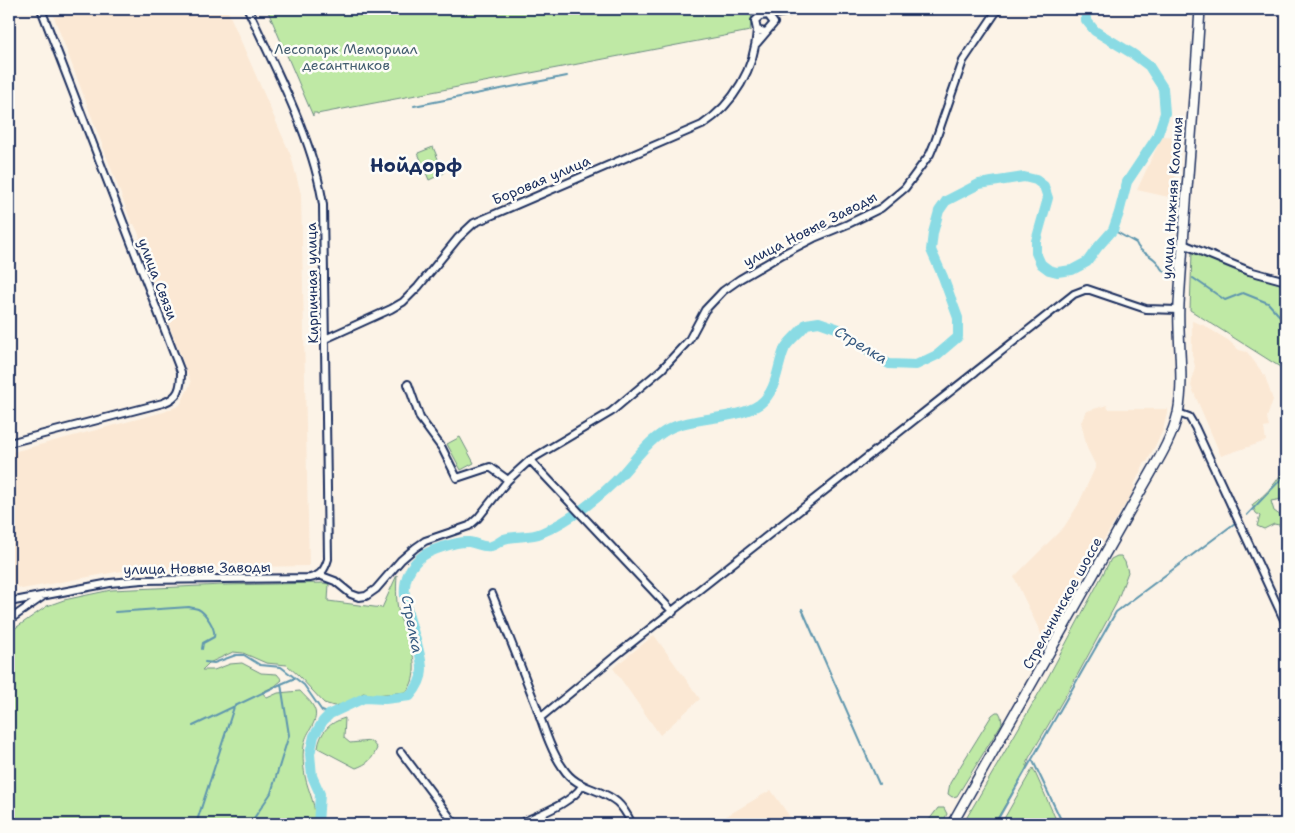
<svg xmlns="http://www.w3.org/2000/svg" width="1295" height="833" font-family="'Shantell Sans',sans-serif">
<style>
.built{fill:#fbe8d4}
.green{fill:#bfe9a5;stroke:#6d8c82}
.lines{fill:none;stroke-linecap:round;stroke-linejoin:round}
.stream{stroke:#5e96ae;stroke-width:2}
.river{stroke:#8adbe4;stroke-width:10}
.minor-casing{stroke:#1b2f5e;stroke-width:10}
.major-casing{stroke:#1b2f5e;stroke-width:12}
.minor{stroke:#fdfcf7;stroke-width:6}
.major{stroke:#fdfcf7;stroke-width:9}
.labels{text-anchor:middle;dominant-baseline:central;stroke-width:5;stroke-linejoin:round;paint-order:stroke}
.park-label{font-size:14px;fill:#445e70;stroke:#fdfcf7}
.street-label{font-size:14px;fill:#1b2f5e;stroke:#fdfcf7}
.water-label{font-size:15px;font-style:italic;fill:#375a80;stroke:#fdfcf7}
.district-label{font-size:19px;font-weight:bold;fill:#1b2f5e;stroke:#fdfcf7}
</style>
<rect width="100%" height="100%" fill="#fcf3e7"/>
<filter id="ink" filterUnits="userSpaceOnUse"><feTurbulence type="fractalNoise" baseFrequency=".02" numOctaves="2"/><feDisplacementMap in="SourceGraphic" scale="10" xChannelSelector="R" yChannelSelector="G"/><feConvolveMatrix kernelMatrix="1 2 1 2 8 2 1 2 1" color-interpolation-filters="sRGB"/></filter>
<g filter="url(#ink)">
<path class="built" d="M51 9H227L291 156 301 194 309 566 133 569 22 589 9 582V453L164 412 180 405 191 383 137 239 140 238 138 232 134 224H132Z
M1162 136 1181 137 1173 198 1137 190Z
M1192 321 1203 325 1228 340 1239 350 1247 352 1265 376 1273 400 1267 417 1269 427 1264 428 1266 441 1221 456 1191 386 1195 366 1192 355Z
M1107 405 1108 409H1168L1163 430 1147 462H1145L1134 485V490L1102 543 1091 548 1095 551 1064 607 1044 640 1014 577 1064 527 1078 505 1096 466 1087 448 1081 422 1087 411Z
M654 635 700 699 660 735 613 668Z
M771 790 795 824H713Z"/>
<path class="green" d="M267 9H754L752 12 750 31 317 114V113H313V116Z
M433 147 444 173 429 180 418 153Z
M1192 252 1286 286V394L1280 367 1190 310Z
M460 437 474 463 461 470 447 444Z
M1286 465V501L1282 499 1271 501 1274 511 1284 518V526L1274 524 1264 529 1257 526 1260 516 1256 513 1252 505C1267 493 1278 482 1286 465Z
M1117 556H1121L1125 562 1128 572 1116 604 1078 674 1029 758 1026 769 994 824H963L1047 679 1111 559Z
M397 575C396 590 396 604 400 618 402 624 406 630 408 636 414 653 419 678 406 692L375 695 363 693 350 703 334 706 324 703 299 676 287 665 266 663 243 653 233 652 209 663 202 670H214L230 664 242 663 261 673 277 674 282 680 275 686 262 692 267 698 278 693 300 691C304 696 310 700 313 706 321 719 308 729 305 741 302 753 303 764 305 776 308 792 318 807 314 824H9V631L14 629 47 606 64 600 111 590 223 585 323 583 329 584 328 601 382 608Z
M996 712H999L1001 716 1002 723 957 796 952 797 948 794 950 783 992 715Z
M345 718 344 738 350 743 371 741 377 748C373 759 367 764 356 768L318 748C320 732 330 722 345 718Z
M1033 768 1058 824H1001Z
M938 808H944L947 814 942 824H926Z"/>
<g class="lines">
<path class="stream" d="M414 106 567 76
M1113 230 1136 243C1140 253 1146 252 1154 259 1163 266 1156 269 1171 274
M1193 278 1225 300 1243 293 1268 303 1286 323
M1247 515 1286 474
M802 609 879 784
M115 612 189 607C192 608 195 608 198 609 206 613 216 629 214 637L203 643 202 649
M205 662 214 663 236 655H244L260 665 281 667 304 685 322 711 330 714
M193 726 281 684
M1033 761 1063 824
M196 824 234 707
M250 824 271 793 289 735 281 684 295 678
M995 824 1116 612 1235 523"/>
<path class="river" d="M318 824 320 794 312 776 310 754 314 736 323 721 330 714 364 698 385 699 410 696C417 688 422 680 422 669 421 634 385 588 420 558 429 550 457 541 469 542 477 543 483 548 491 546 496 545 500 541 504 539 516 535 530 538 541 533 570 521 603 495 623 473 638 456 652 436 673 427 699 416 737 420 760 404 777 391 777 367 784 350 787 342 801 332 806 324L819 322 839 329 876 356 889 364 916 365 937 355 958 337V318L943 277 931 250 933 233 939 211 946 201 979 184 1024 177 1036 180 1044 186 1048 198 1036 241V253L1041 264 1049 270 1057 272 1072 270 1087 262 1097 248 1113 230 1119 213 1127 182 1157 137 1165 113 1163 88 1149 66 1133 54 1095 31 1086 20 1085 9"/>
<g class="minor-casing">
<path id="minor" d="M768 15 802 9
M757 43 774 23 768 15 760 16 755 21 757 30 765 32
M1183 244 1249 271 1286 281
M325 339 391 309 403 302 418 287 458 238 474 223 702 125C734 104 755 68 757 30
M408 384 420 418 442 448 457 478 490 467 508 480
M1178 413 1189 417 1195 427 1286 624
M9 443 163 403C179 397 181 389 181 372L41 9
M530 460 673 612
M319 575 335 581 351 594 359 597 366 596 376 589 401 560 415 548 425 541 469 526 478 518 508 480 530 460 611 412 662 369 689 340 705 310 723 291 740 279 783 254 814 238 848 224 881 208 905 188 930 154 935 142 963 61 998 9
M492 594C507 631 522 670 537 708 544 728 551 751 563 768 577 790 599 787 617 802 624 808 628 816 632 824
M9 602 110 583 142 580 310 578C321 576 325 569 328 559L323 205C314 140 275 69 248 9
M9 620 45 595
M540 718 619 653 1074 294 1087 289 1146 309 1178 310
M401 752 455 824
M519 824C537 815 571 804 582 786"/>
</g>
<g class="major-casing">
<path id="major" d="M952 824 1144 485C1157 462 1172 439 1178 413 1185 378 1177 340 1179 304 1185 205 1194 107 1200 9"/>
</g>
<use href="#minor" class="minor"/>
<use href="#major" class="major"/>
</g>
</g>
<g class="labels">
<g class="park-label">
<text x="346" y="49">Лесопарк Мемориал<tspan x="346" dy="16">десантников</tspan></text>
</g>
<g class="street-label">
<text transform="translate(541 180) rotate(-23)">Боровая улица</text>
<text transform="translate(1172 198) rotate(-86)">улица Нижняя Колония</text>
<text transform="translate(810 229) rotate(-27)">улица Новые Заводы</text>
<text transform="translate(158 279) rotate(69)">улица Связи</text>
<text transform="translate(312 283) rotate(-91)">Кирпичная улица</text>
<text transform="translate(197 568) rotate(-1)">улица Новые Заводы</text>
<text transform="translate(1062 603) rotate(-61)">Стрельнинское шоссе</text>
</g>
<g class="water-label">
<text transform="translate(861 345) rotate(31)">Стрелка</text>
<text transform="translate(412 624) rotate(79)">Стрелка</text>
</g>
<g class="district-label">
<text x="416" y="165">Нойдорф</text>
</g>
</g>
<rect width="1295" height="833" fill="none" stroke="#fdfcf7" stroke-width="30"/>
<rect x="15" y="15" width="1265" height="803" fill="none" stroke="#1b2f5e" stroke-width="2" filter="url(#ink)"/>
</svg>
